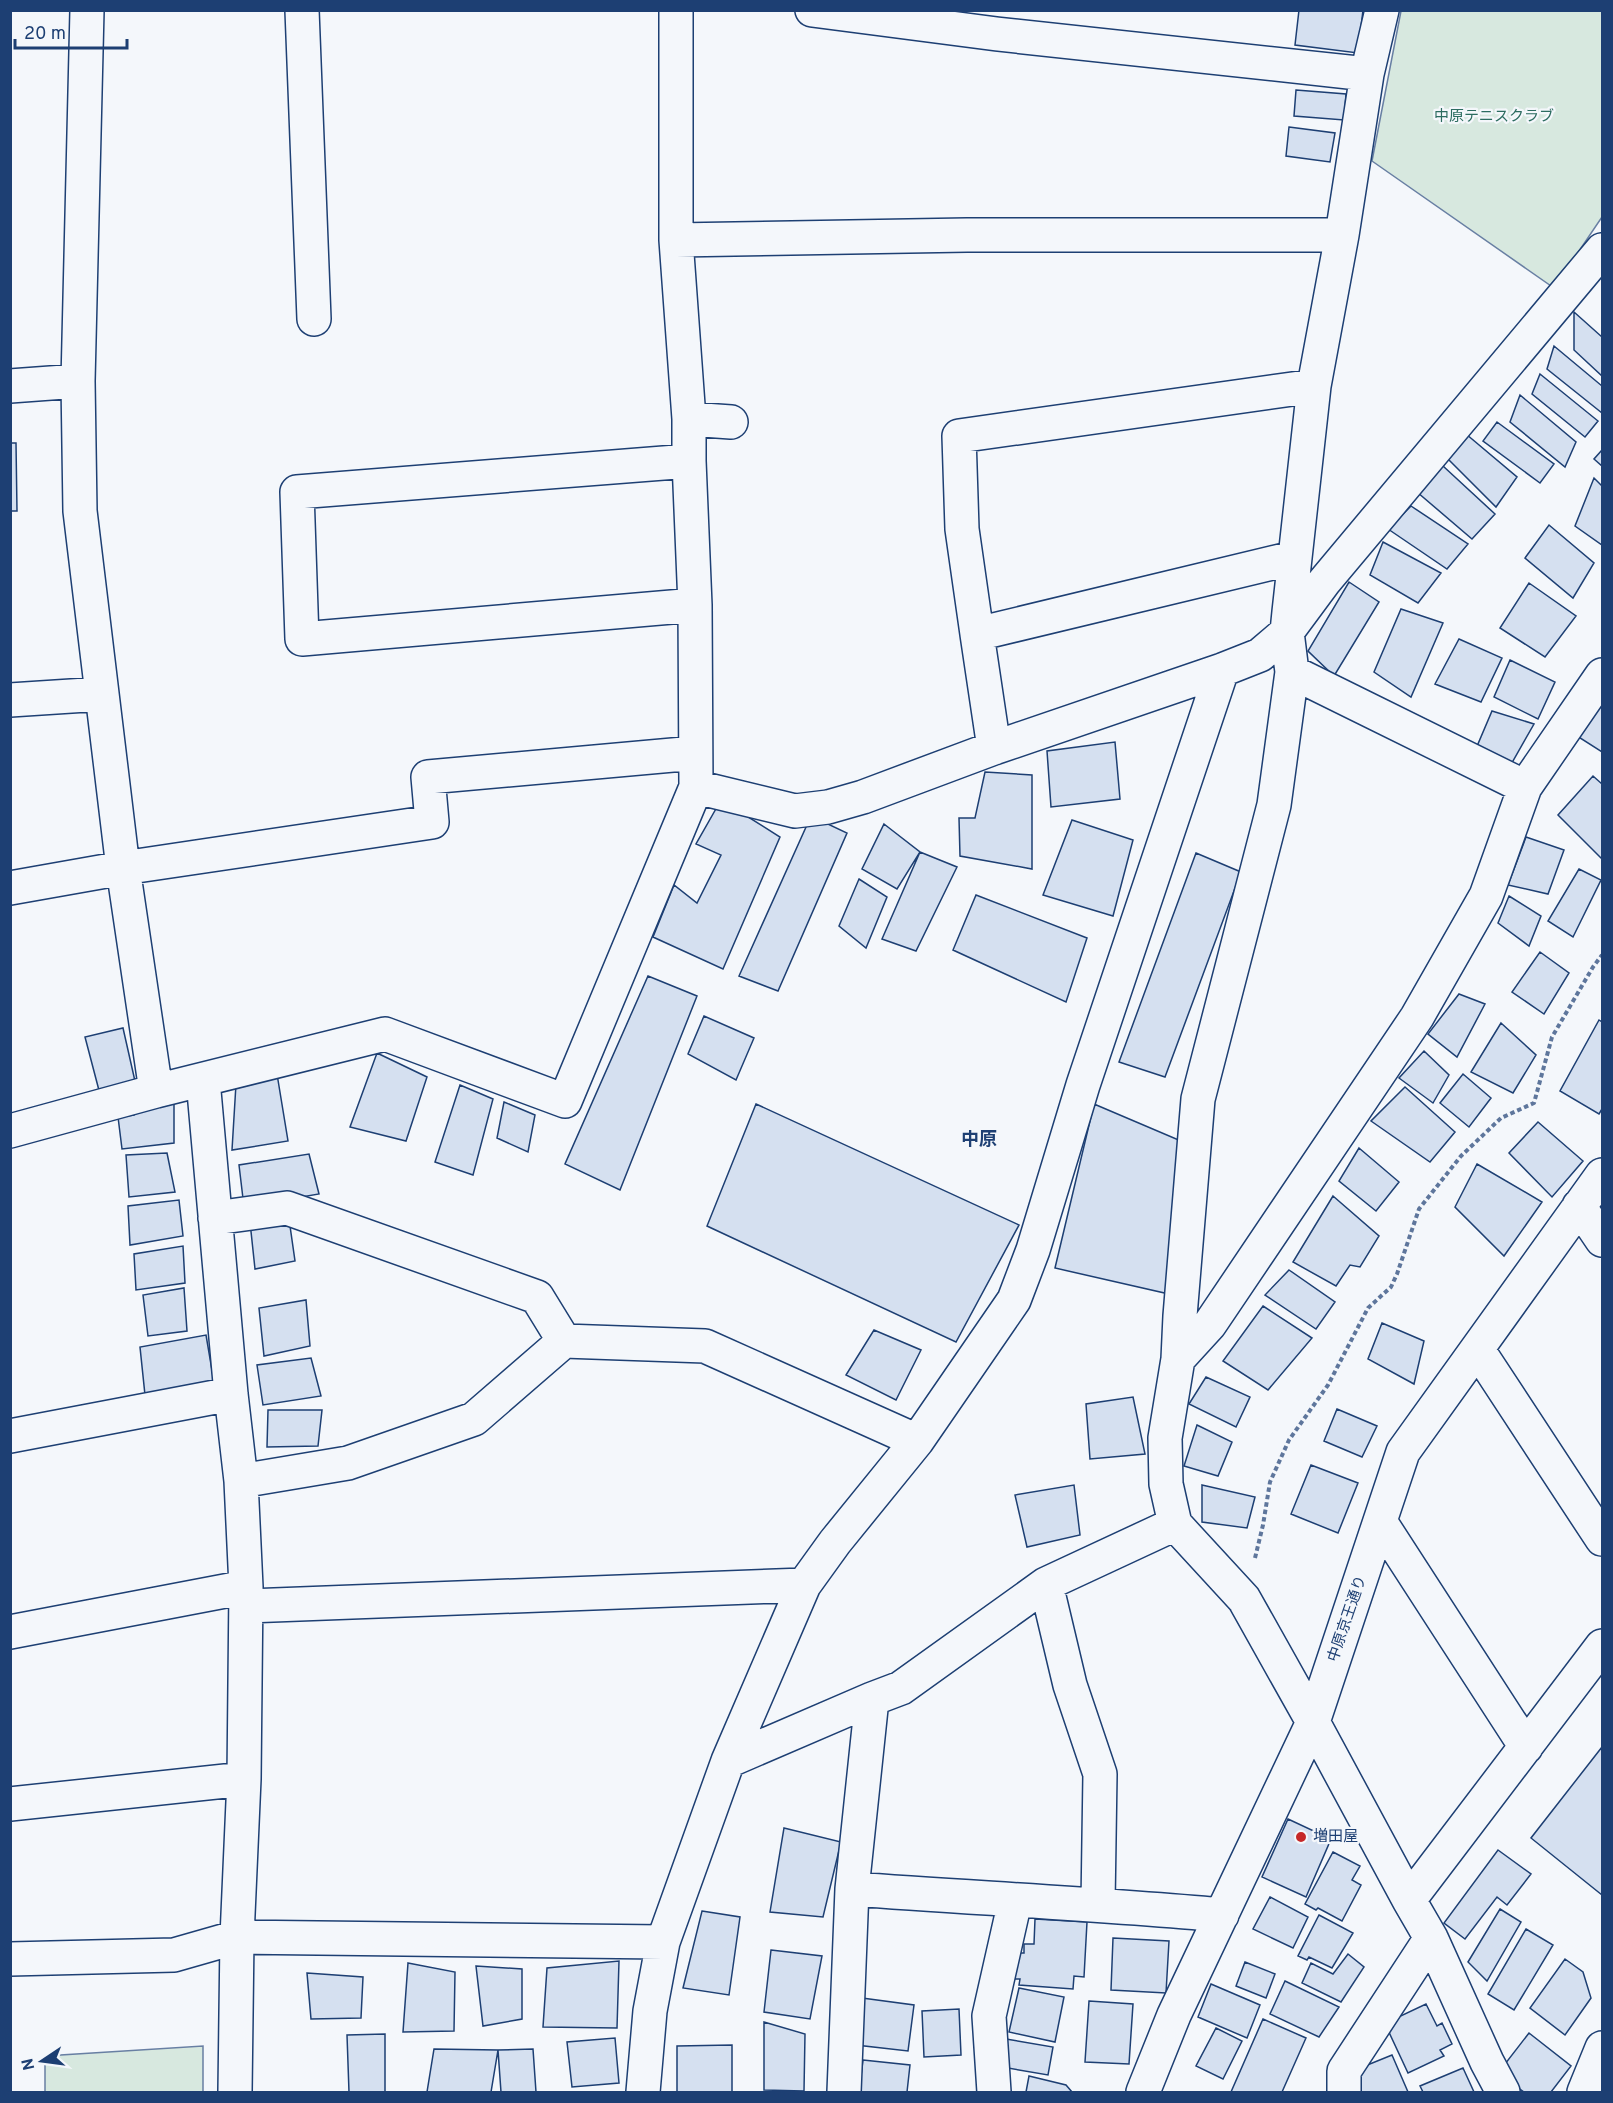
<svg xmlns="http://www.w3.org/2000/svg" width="1613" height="2103" font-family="Overpass,'Noto Sans JP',sans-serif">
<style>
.green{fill:#d7e8df;stroke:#687fa3;stroke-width:1.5}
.building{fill:#d5e0f0;stroke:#1d3f73;stroke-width:1.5}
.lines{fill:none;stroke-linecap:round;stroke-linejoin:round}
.minor-casing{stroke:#1d3f73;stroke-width:36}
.path{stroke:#5e769c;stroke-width:4;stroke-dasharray:4.5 3;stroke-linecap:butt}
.minor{stroke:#f4f7fb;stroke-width:33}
.poi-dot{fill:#c62828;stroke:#f4f7fb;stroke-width:2}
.labels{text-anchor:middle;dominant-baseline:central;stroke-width:4.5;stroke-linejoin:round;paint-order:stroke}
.park-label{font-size:15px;fill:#2c6c60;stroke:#f4f7fb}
.street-label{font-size:15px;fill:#1d3f73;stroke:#f4f7fb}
.poi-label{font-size:15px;fill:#1d3f73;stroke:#f4f7fb;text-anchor:start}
.quarter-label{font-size:18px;font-weight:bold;fill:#1d3f73;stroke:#f4f7fb}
</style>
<rect width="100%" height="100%" fill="#f4f7fb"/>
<path class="green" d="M1401 11H1602V217L1554 288 1372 161Z
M203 2046V2092H45V2056Z"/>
<path class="building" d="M1299 10H1363L1358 53 1295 45Z
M1296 90 1346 94 1344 120 1294 116Z
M1289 127 1335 133 1330 162 1286 156Z
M1574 312 1602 337V376L1574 350Z
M1554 346 1602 386V413L1547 369Z
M1540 374 1598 421 1585 437 1532 394Z
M1520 395 1576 442 1565 467 1510 422Z
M1497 422 1554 464 1540 483 1483 441Z
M1466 434 1517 477 1496 507 1445 456Z
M10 443H16L17 511H10Z
M1602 450V466L1594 459Z
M1443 466 1495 514 1472 539 1417 492Z
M1594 478 1602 486V545L1575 526Z
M1411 506 1468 544 1447 569 1388 529Z
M1549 525 1594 563 1573 598 1525 558Z
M1383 542 1441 573 1418 603 1370 575Z
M1349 582 1379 602 1334 676 1308 651Z
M1529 583 1576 616 1545 657 1500 628Z
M1401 609 1443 623 1411 697 1374 672Z
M1459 639 1502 658 1481 702 1435 684Z
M1510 660 1555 682 1538 719 1494 697Z
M1602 697V752L1577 736Z
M1492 711 1534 724 1509 768 1475 751Z
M1115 742 1120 799 1051 807 1047 751Z
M985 772 1032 775V869L960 856 959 818H975Z
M1593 776 1602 784V859L1558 815Z
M721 800 780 837 723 969 653 937 674 885 697 903 721 855 696 844Z
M811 816 847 833 778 991 739 976Z
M1072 820 1133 840 1113 916 1043 895Z
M884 824 920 852 897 889 862 869Z
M1526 837 1564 850 1548 894 1508 885Z
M920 852 957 867 916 951 882 939Z
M1196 853 1241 872 1165 1077 1119 1062Z
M1579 869 1601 880 1573 937 1548 921Z
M859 879 887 897 866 948 839 926Z
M976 895 1087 938 1066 1002 953 950Z
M1509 896 1541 916 1529 946 1498 923Z
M1540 952 1569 973 1544 1014 1512 992Z
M648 976 697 996 620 1190 565 1164Z
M1459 994 1485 1004 1457 1057 1428 1034Z
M704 1016 754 1038 736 1080 688 1054Z
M1599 1020 1602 1022V1109L1599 1114 1560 1091Z
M1501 1023 1536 1055 1513 1093 1471 1072Z
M123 1028 137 1090 101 1098 85 1037Z
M1424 1051 1449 1075 1433 1103 1399 1078Z
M377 1053 427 1077 406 1141 350 1127Z
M277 1074 288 1141 232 1150 236 1084Z
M1463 1074 1491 1098 1469 1127 1440 1103Z
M460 1085 493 1099 473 1175 435 1162Z
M1405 1087 1455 1132 1430 1162 1371 1121Z
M174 1101V1143L122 1149 118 1117 134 1115 135 1104Z
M504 1102 535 1115 528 1152 497 1138Z
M756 1104 1019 1225 956 1342 707 1226Z
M1094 1104 1181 1141 1169 1294 1055 1268Z
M1538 1122 1583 1161 1552 1197 1509 1153Z
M1359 1148 1399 1182 1376 1211 1339 1181Z
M167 1153 175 1192 129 1197 126 1155Z
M309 1154 319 1194 244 1207 239 1165Z
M1477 1164 1542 1202 1504 1256 1455 1207Z
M1333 1196 1379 1236 1360 1267 1350 1265 1336 1286 1293 1262Z
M179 1200 183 1236 130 1245 128 1206Z
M288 1212 295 1261 255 1269 250 1222Z
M183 1246 185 1283 136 1290 134 1254Z
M1289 1270 1335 1302 1316 1329 1265 1295Z
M184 1288 187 1331 148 1336 143 1295Z
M306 1300 310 1346 264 1356 259 1308Z
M1263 1306 1312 1338 1268 1390 1223 1361Z
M1382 1323 1424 1341 1414 1384 1368 1359Z
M874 1330 921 1350 896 1400 846 1375Z
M206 1335 214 1382 145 1395 140 1347Z
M311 1358 321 1396 263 1405 257 1365Z
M1206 1377 1250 1397 1236 1427 1189 1404Z
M1133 1397 1145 1454 1090 1459 1086 1404Z
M1337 1409 1377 1426 1362 1457 1324 1441Z
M268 1410H322L318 1446 267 1447Z
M1197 1425 1232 1442 1218 1476 1184 1466Z
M1311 1465 1358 1483 1338 1533 1291 1514Z
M1074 1485 1080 1535 1027 1547 1015 1495Z
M1202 1485 1255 1497 1247 1528 1202 1522Z
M1602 1747V1895L1531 1838Z
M1288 1819 1331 1839 1306 1897 1262 1877Z
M784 1828 841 1842 823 1917 770 1912Z
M1498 1850 1531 1874 1507 1905 1497 1897 1465 1939 1444 1923Z
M1333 1852 1360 1866 1352 1880 1361 1885 1342 1921 1318 1908 1316 1910 1305 1904Z
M1270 1897 1308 1917 1293 1948 1253 1929Z
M1500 1909 1521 1922 1487 1981 1468 1962Z
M702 1911 740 1917 729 1995 683 1988Z
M1319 1915 1353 1933 1332 1968 1309 1957 1307 1960 1298 1956Z
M1035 1919 1087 1922 1084 1977 1074 1976 1073 1989 1019 1985 1020 1979H1015L1016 1953H1024V1944H1034Z
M1526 1929 1553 1945 1514 2010 1488 1994Z
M1113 1938 1169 1941 1166 1993 1111 1990Z
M771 1950 822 1956 810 2019 764 2012Z
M1348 1954 1364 1967 1341 2002 1302 1983 1311 1963 1333 1974Z
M1565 1959 1583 1972 1591 1998 1565 2035 1530 2008Z
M619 1961 617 2028 543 2027 547 1968Z
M1245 1962 1275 1974 1266 1998 1236 1986Z
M408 1963 455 1972 454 2031 403 2032Z
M476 1966 522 1969V2019L483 2026Z
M307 1973 363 1977 361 2018 311 2019Z
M1285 1981 1339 2007 1319 2037 1270 2014Z
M1211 1984 1260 2005 1247 2038 1198 2017Z
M1019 1988 1064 1997 1055 2042 1009 2032Z
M862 1998 914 2005 908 2051 856 2045Z
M1089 2001 1133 2004 1129 2064 1085 2062Z
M1426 2004 1437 2026 1442 2023 1452 2044 1440 2050 1444 2056 1408 2073 1387 2028 1392 2020Z
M959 2009 961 2055 924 2057 922 2011Z
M1263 2019 1306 2038 1282 2092H1231Z
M764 2022 805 2034 804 2091 764 2090Z
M1216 2028 1242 2041 1223 2079 1196 2066Z
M1529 2033 1571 2066 1551 2092H1524L1498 2073Z
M385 2034V2092H349L347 2035Z
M615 2038 619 2083 572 2087 567 2042Z
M1006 2039 1053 2047 1048 2075 1002 2067Z
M732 2045V2092H677V2046Z
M434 2049 498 2050 491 2092H427Z
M533 2049 536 2092H501L498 2050Z
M1392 2055 1408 2092H1358L1355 2070Z
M863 2060 910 2065 907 2092H859Z
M1463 2068 1474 2092H1423L1420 2086Z
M1029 2076 1066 2085 1072 2092H1026Z"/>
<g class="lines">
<g class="minor-casing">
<path id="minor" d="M87 10 78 381 80 511 123 868 156 1091
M302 10 314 319
M812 10 997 34 1367 74
M1382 10 1367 74 1342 235 1314 386 1289 612 1287 632 1292 672 1274 805 1198 1099 1180 1316 1178 1359 1165 1438 1166 1484 1175 1524 1244 1599 1313 1722 1409 1900 1431 1938 1487 2062 1503 2092
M676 240 967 235H1342
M10 386 78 381
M689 419 731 422
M689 461 297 492 302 639 695 605
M1293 558 977 634 962 529 959 436 1314 386
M977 634 994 748
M1292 672 1525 787
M10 700 102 694
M696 787 795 811 828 807 863 797 994 748 1222 670 1260 655 1287 632 1324 582 1602 250
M10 888 123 868 432 822 428 777 695 753
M203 1080 231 1394 241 1481 246 1587 244 1779 237 1937 235 2092
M10 1131 156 1091 385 1034 565 1101 696 787 695 605 689 461V419L676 240V10
M1579 1206 1602 1240
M215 1218 287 1208 537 1297 564 1341
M1478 1350 1602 1539
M1178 1359 1210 1324 1417 1017 1486 896 1525 787 1602 675
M10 1436 231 1394
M241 1481 348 1463 474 1419 564 1341 705 1346 917 1441
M1381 1523 1526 1747
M1046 1584 1070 1685 1100 1774 1098 1904
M246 1606 804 1585
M10 1632 246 1587
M728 1761 872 1699
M10 1804 244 1779
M852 1889C975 1898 1099 1904 1222 1915
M1409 1900 1602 1646
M10 1959 174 1955 237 1937 663 1942
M643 2092 650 2011 663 1942 728 1761 804 1585 835 1542 917 1441 1014 1300 1033 1250 1083 1085 1222 670
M844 2092 852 1889 872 1699 901 1688 1046 1584 1175 1524
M994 2092 989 2016 1015 1901
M1143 2092 1174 2015 1313 1722 1403 1452 1602 1175
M1344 2092V2071L1431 1938
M1584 2092 1602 2048"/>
</g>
<path class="path" d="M1255 1558 1263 1525 1270 1482 1289 1440 1328 1385 1368 1308 1391 1287 1397 1274 1419 1209 1461 1156 1501 1118 1534 1103 1552 1037 1593 967 1602 955"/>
<use href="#minor" class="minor"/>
</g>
<circle class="poi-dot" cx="1301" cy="1837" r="6"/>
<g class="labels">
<g class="park-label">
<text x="1494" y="117">中原テニスクラブ</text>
</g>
<g class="street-label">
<text transform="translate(1348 1619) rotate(-71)">中原京王通り</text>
</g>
<g class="poi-label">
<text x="1313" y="1837">増田屋</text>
</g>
<g class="quarter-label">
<text x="979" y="1140">中原</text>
</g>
</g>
<rect width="1613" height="2103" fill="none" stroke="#1d3f73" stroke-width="24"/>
<g transform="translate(42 2061) rotate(257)" stroke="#f4f7fb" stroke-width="4.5" paint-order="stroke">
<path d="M0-4.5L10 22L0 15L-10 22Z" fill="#1d3f73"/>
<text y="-9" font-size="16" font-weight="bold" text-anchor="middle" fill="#1d3f73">N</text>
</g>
<path d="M15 39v9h112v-9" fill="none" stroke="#1d3f73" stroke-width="3"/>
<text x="24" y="39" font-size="18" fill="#1d3f73" stroke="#f4f7fb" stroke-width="4.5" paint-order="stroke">20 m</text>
</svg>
